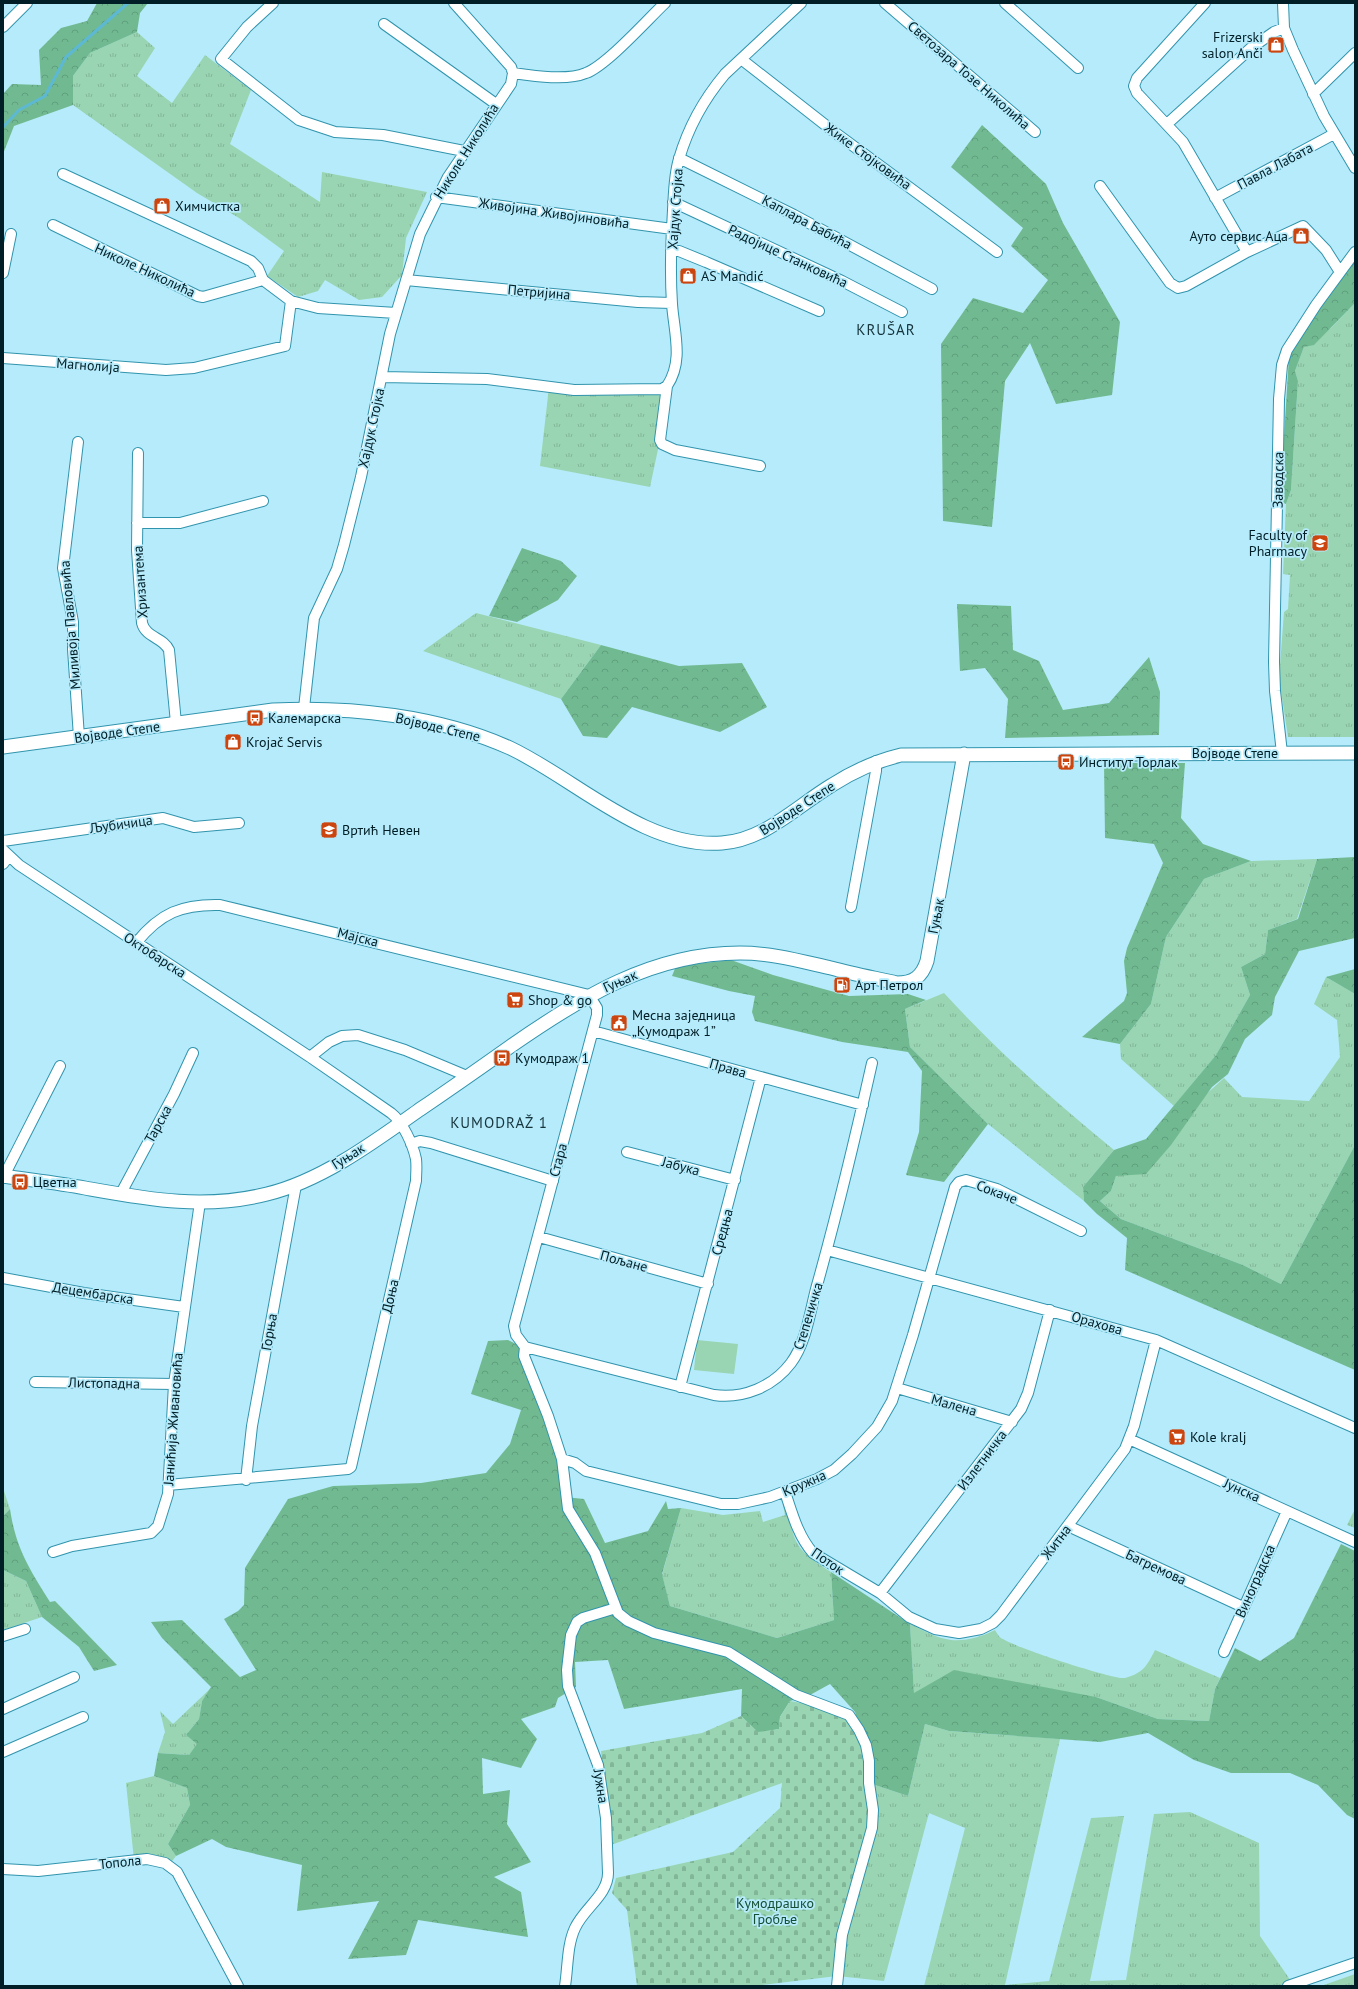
<svg xmlns="http://www.w3.org/2000/svg" width="1358" height="1989" font-family="'PT Sans',sans-serif">
<style>
.grass{fill:url(#grass-tufts)}
.forest{fill:url(#forest-crowns)}
.cemetery{fill:url(#cemetery-stones)}
.garden{fill:#99d5b2}
.lines{fill:none;stroke-linecap:round;stroke-linejoin:round}
.stream{stroke:#5db9d3;stroke-width:3}
.minor-casing{stroke:#3194ad;stroke-width:12}
.tertiary-casing{stroke:#3194ad;stroke-width:15}
.minor{stroke:#fff;stroke-width:10}
.tertiary{stroke:#fff;stroke-width:13}
.labels{text-anchor:middle;dominant-baseline:central;stroke-width:3.5;stroke-linejoin:round;paint-order:stroke}
.poi-label{font-size:14px;fill:#011e26;stroke:#b6ebfb;text-anchor:start}
.street-label{font-size:14px;fill:#011e26;stroke:#b6ebfb}
.park-label{font-size:14px;fill:#164e33;stroke:#b6ebfb}
.neighbourhood-label{font-size:15px;letter-spacing:1px;fill:#16343c;stroke:#b6ebfb}
</style>
<defs>
<pattern id="grass-tufts" width="24" height="20" patternUnits="userSpaceOnUse"><rect width="24" height="20" fill="#99d5b2"/><path d="M3 7l-1-3M5 7V3M7 7l1-3M15 17l-1-3M17 17v-4M19 17l1-3" fill="none" stroke="#82b699"/></pattern>
<pattern id="forest-crowns" width="20" height="18" patternUnits="userSpaceOnUse"><rect width="20" height="18" fill="#71ba91"/><path d="M2 6a3 3 0 1 1 6 0M12 15a3 3 0 1 1 6 0" fill="none" stroke="#609f7d"/></pattern>
<pattern id="cemetery-stones" width="16" height="16" patternUnits="userSpaceOnUse"><rect width="16" height="16" fill="#99d5b2"/><path d="M2 7V4a2 2 0 0 1 4 0v3zM10 15v-3a2 2 0 0 1 4 0v3z" fill="#82b699"/></pattern>
</defs>
<rect width="100%" height="100%" fill="#b6ebfb"/>
<path class="grass" d="M137 32 155 48 137 76 172 103 205 55 251 90 230 144 320 202 322 172 427 192 406 238 402 275 382 297 359 300 325 280 318 291 298 297 267 276 284 251 239 218 197 193 73 105V76L90 53Z
M1355 303V737H1288L1279 678 1284 612 1288 609 1290 575 1283 574 1286 504 1291 490 1298 381 1295 371 1304 347 1331 328Z
M549 387 662 389 660 440 650 487 540 466Z
M476 613 601 645 561 699 423 651Z
M1317 859 1297 919 1268 930 1265 954 1241 967 1250 995 1216 1055 1174 1106 1121 1059 1120 1044 1151 1004 1166 937 1204 879 1251 861Z
M1326 977 1355 994V1145L1281 1284 1243 1265 1121 1219 1100 1201 1111 1191 1116 1176 1224 1078 1242 1097 1309 1101 1340 1057 1337 1020 1314 1004Z
M944 993C996 1050 1054 1101 1114 1150L1083 1187 1084 1201 988 1124 910 1047 905 1009Z
M3 1488 10 1509 3 1516Z
M787 1504C794 1545 795 1549 831 1572L834 1620 777 1638 670 1606 662 1575 681 1508 723 1515 760 1511 763 1522 785 1515 783 1505Z
M1355 1509V1528L1347 1525Z
M3 1570 26 1581 42 1617 3 1630Z
M910 1624C921 1629 934 1637 946 1639 961 1643 981 1637 995 1630 997 1633 999 1638 1003 1639 1014 1647 1115 1680 1125 1678 1143 1673 1147 1666 1155 1650L1220 1678 1215 1689 1209 1721 1158 1719 1096 1697 914 1693Z
M212 1687 202 1701 199 1719 186 1735 198 1744 189 1755 158 1753 165 1732 160 1711 173 1724Z
M925 1724 949 1731 1060 1739 1005 1985 1049 1981 1091 1818 1124 1816 1090 1981 1126 1980 1154 1814 1190 1812 1259 1843 1260 1936 1293 1984 1288 1986H924L965 1828 929 1813 884 1981 837 1976 869 1783 908 1796Z
M154 1776 187 1788 190 1805 168 1844 176 1856 169 1865 134 1860 126 1783Z
M1355 1974V1986H1321Z"/>
<path class="forest" d="M97 3H148L140 13 137 32 90 53 73 76V105L14 126 3 154V94L12 84 41 85 39 50 61 28 87 21Z
M982 125 1046 184 1063 223 1120 322 1112 395 1056 404 1030 343 1005 381 992 527 943 521 941 344 973 298 1023 313 1048 280 1011 246 1023 228 951 167Z
M1355 259V303L1314 345 1304 347 1295 371 1298 381 1291 490 1286 504 1280 502 1289 356 1303 331Z
M522 548 561 561 577 576 558 600 517 622 489 616Z
M957 604 1011 606 1013 650 1039 661 1063 710 1109 703 1149 657 1160 692 1159 735 1005 738 1008 699 985 668 960 671Z
M601 645 679 666 742 663 767 707 720 732 632 707 607 738 583 736 561 699Z
M1104 763H1185L1181 818 1203 844 1251 861 1204 879 1166 937 1151 1004 1120 1044 1082 1037 1124 1001 1127 993 1124 961 1127 948 1163 863 1154 844 1105 838Z
M1355 857V938L1299 951 1275 997 1272 1015 1245 1039 1228 1074 1212 1087 1171 1145 1146 1174 1116 1176 1111 1191 1100 1201 1121 1219 1243 1265 1281 1284 1355 1145V1370L1125 1270 1127 1238 1097 1214 1084 1201 1083 1187 1114 1150 1146 1139 1216 1055 1250 995 1241 967 1265 954 1268 930 1298 919 1317 859Z
M731 960 773 975 849 996 908 994 926 1000 905 1009 910 1047 988 1124 944 1182 906 1175 919 1132 922 1071 908 1052 842 1042 755 1021 752 1012 755 996 729 991 672 976 676 966Z
M1355 969V994L1326 977Z
M508 1340 518 1345 556 1443 565 1497 584 1499 605 1543 648 1531 666 1501 668 1509 681 1508 662 1574 670 1606 777 1638 834 1620 831 1572 910 1624 914 1693 954 1670 1096 1697 1158 1719 1209 1721 1215 1689 1235 1648 1260 1661 1294 1638 1341 1544 1355 1551V1819L1347 1815 1318 1785 1290 1773H1231L1194 1760 1148 1733 1100 1742 949 1731 925 1724 908 1796 869 1783 866 1745 855 1712 830 1684 810 1695 790 1701 780 1717 779 1729 758 1733 741 1716 742 1689 624 1709 608 1660 575 1662 576 1687 558 1698 555 1707 521 1719 537 1739 521 1768 482 1758 483 1794 510 1790 507 1824 531 1862 494 1877 521 1892 528 1937 418 1920 406 1955 348 1959 379 1901 297 1911 302 1865 226 1847 212 1839 176 1856 168 1844 190 1805 187 1788 154 1776 158 1753 189 1755 197 1744 186 1735 199 1719 202 1701 211 1687 162 1638 151 1622 182 1620 240 1677 256 1670 224 1619 238 1611 244 1605 245 1568 288 1499 333 1486 421 1483 486 1473 510 1444 521 1410 471 1394 488 1341Z
M10 1509C16 1549 29 1568 50 1602L55 1601 117 1665 94 1671 79 1647 42 1617 26 1581 3 1570V1516Z"/>
<path class="cemetery" d="M790 1701 844 1711 866 1745 872 1828 837 1976 753 1986H637L627 1910 612 1893 616 1878 733 1852 780 1808 782 1783 611 1845 601 1751 702 1733 741 1716 758 1732 779 1729 780 1717Z"/>
<path class="garden" d="M697 1340 738 1344 734 1374 694 1370Z"/>
<g class="lines">
<path class="stream" d="M3 127 19 110 45 96 66 57 128 3"/>
<g class="minor-casing">
<path id="minor" d="M273 3 247 27 221 59 299 120 335 132 383 135 464 151
M885 3 1035 132
M1005 3 1078 68
M1205 3 1137 78 1134 86 1137 93 1183 142 1247 252
M1283 3 1284 28 1293 50 1324 116 1355 168
M384 24 496 104
M3 27 27 3
M741 59 833 131 997 252
M513 73C534 76 567 81 586 73 607 65 647 20 665 3
M1313 94 1355 53
M1167 124 1251 48 1274 32 1284 28
M679 158 794 215 932 289
M63 174 251 261 258 268 263 280 291 301 318 308 396 313
M1100 186 1170 283 1178 288 1186 286 1247 252 1303 226 1326 250 1340 272
M436 197 672 229
M1215 198 1334 134
M673 202 842 281 902 312
M53 225 198 296 203 297 263 280
M671 251H679L706 262 819 311
M3 273 11 234
M406 280 638 302 672 303
M3 358 166 370 194 368 285 346 291 301
M382 377 487 379 574 390 662 389 667 386
M78 442 63 568 73 622V649L79 737
M138 453 137 550 142 623C146 638 163 637 169 650L176 723
M760 466 675 450 662 444 660 440 667 386C684 361 674 332 672 304 670 273 671 241 673 210 674 193 674 175 679 159 688 128 704 99 725 74L801 3
M137 523H180L263 501
M304 708 314 618 337 569 344 545 361 477 390 334 420 234 448 177 511 84 513 73 511 67 454 3
M1282 753 1275 691 1274 662 1279 399 1282 365 1287 350 1316 305 1355 252
M3 841 163 818 194 827 239 823
M3 850 19 865 310 1057 391 1113C403 1122 413 1145 416 1159 417 1167 416 1174 416 1181L351 1467 348 1469 168 1485
M3 864 9 856
M851 907 876 771V761
M136 943C160 913 182 904 220 905L589 995 597 1008V1015L514 1326 516 1335 525 1347 524 1356 548 1416 562 1459 568 1509 595 1553 618 1613 628 1621 654 1633 728 1652 796 1695 849 1715 859 1730 866 1745 869 1761V1783L873 1810 872 1828 842 1935 837 1986
M593 1031 863 1105
M310 1057 329 1042 342 1036 358 1035 405 1050 467 1076
M411 1144 420 1141 431 1143 553 1181
M627 1152 735 1180
M3 1178 60 1066
M120 1195 174 1094 193 1053
M539 1237 708 1284
M827 1250 1156 1340 1355 1428
M3 1278 84 1293 184 1307
M525 1347 714 1395C743 1399 773 1387 791 1363 806 1343 810 1312 816 1289 837 1214 855 1139 872 1063
M35 1382 174 1384
M680 1387 761 1077
M897 1388 1012 1422
M1129 1439 1355 1542
M562 1459 575 1463 586 1471 721 1504H738L770 1497 817 1479 834 1470 852 1454 877 1427 892 1401 913 1335 955 1187 959 1182 966 1180 997 1189 1081 1231
M246 1480 252 1426 296 1185
M785 1492C792 1513 798 1536 813 1553L880 1593 909 1617 935 1629 959 1633 981 1629 993 1623 1001 1615 1125 1449 1134 1426 1156 1340
M1068 1526 1243 1607
M53 1552 72 1546 151 1533 158 1526 168 1494 174 1384 200 1202
M880 1593 1021 1409 1028 1393 1050 1310
M3 1636 25 1629
M1224 1652 1287 1511
M3 1709 74 1677
M3 1752 83 1717
M3 1869 38 1871 147 1859 165 1863 177 1872 238 1986
M565 1986C568 1967 567 1945 575 1928 584 1908 608 1895 608 1873L606 1818 598 1765 568 1686 567 1670 571 1635 577 1622 583 1618 616 1608
M1288 1986 1355 1963"/>
</g>
<g class="tertiary-casing">
<path id="tertiary" d="M3 747 273 710C350 706 439 716 510 748 576 779 645 849 722 843 765 840 797 806 832 785 854 771 876 761 901 755L1355 753
M3 1176C30 1180 58 1183 85 1188 147 1199 204 1210 267 1194 321 1181 374 1142 419 1110 450 1089 480 1068 511 1046 580 998 652 953 740 953 772 953 800 961 831 968 853 974 875 978 897 983 913 983 922 977 927 961L964 754"/>
</g>
<use href="#minor" class="minor"/>
<use href="#tertiary" class="tertiary"/>
</g>
<defs>
<g id="shop-square" transform="scale(0.9)"><rect x="-9" y="-9" width="18" height="18" rx="4" fill="#cc450f" stroke="#b6ebfb"/><path d="M-5-2.5h2.3a2.7 3.5 0 0 1 5.4 0H5L5.5 6h-11ZM-1.5-2.5h3a1.5 2.3 0 0 0-3 0Z" fill="#fff"/></g>
<g id="university-square" transform="scale(0.9)"><rect x="-9" y="-9" width="18" height="18" rx="4" fill="#cc450f" stroke="#b6ebfb"/><path d="M0-5L7-2L0 1L-7-2ZM-4 1L0 2.5L4 1V4Q0 6-4 4Z" fill="#fff"/></g>
<g id="bus-square" transform="scale(0.9)"><rect x="-9" y="-9" width="18" height="18" rx="4" fill="#cc450f" stroke="#b6ebfb"/><path d="M-5-6H5V4H4V6H2V4H-2V6H-4V4H-5ZM-3.5-4V0h7V-4ZM-3.5 1.2v1.5H-2V1.2ZM2 1.2v1.5H3.5V1.2Z" fill="#fff"/></g>
<g id="school-square" transform="scale(0.9)"><rect x="-9" y="-9" width="18" height="18" rx="4" fill="#cc450f" stroke="#b6ebfb"/><path d="M0-5L7-2L0 1L-7-2ZM-4 1L0 2.5L4 1V4Q0 6-4 4Z" fill="#fff"/></g>
<g id="fuel-square" transform="scale(0.9)"><rect x="-9" y="-9" width="18" height="18" rx="4" fill="#cc450f" stroke="#b6ebfb"/><path d="M-5.5-6h7V0h2V4h1.3V-2.5L3-4.5l.8-.8L6-3V5H2.5V1h-1V6h-7ZM-4.2-4.7v3.2H.2V-4.7Z" fill="#fff"/></g>
<g id="supermarket-square" transform="scale(0.9)"><rect x="-9" y="-9" width="18" height="18" rx="4" fill="#cc450f" stroke="#b6ebfb"/><path d="M-6-5.5h2.5l.6 2H6L4.5 2H-2.5L-4.4-4H-6ZM-1.5 3.2a1.3 1.3 0 1 0 .1 0ZM3 3.2a1.3 1.3 0 1 0 .1 0Z" fill="#fff"/></g>
<g id="civic-square" transform="scale(0.9)"><rect x="-9" y="-9" width="18" height="18" rx="4" fill="#cc450f" stroke="#b6ebfb"/><path d="M-.6-6.5H3V-4.5H.6V-3L4-1V1h2V6H-6V1h2V-1L-.6-3ZM-1.2 2.5V6h2.4V2.5Z" fill="#fff"/></g>
</defs>
<g fill-rule="evenodd">
<use href="#shop-square" x="1276" y="45"/>
<use href="#shop-square" x="162" y="206"/>
<use href="#shop-square" x="1301" y="236"/>
<use href="#shop-square" x="688" y="276"/>
<use href="#university-square" x="1320" y="543"/>
<use href="#bus-square" x="255" y="718"/>
<use href="#shop-square" x="233" y="742"/>
<use href="#bus-square" x="1066" y="762"/>
<use href="#school-square" x="329" y="830"/>
<use href="#fuel-square" x="842" y="985"/>
<use href="#supermarket-square" x="515" y="1000"/>
<use href="#civic-square" x="619" y="1023"/>
<use href="#bus-square" x="502" y="1058"/>
<use href="#bus-square" x="20" y="1182"/>
<use href="#supermarket-square" x="1177" y="1437"/>
</g>
<g class="labels">
<g class="poi-label">
<text x="1263" y="37" text-anchor="end">Frizerski<tspan x="1263" dy="16">salon Anči</tspan></text>
<text x="175" y="206">Химчистка</text>
<text x="1288" y="236" text-anchor="end">Ауто сервис Аца</text>
<text x="701" y="276">AS Mandić</text>
<text x="1307" y="535" text-anchor="end">Faculty of<tspan x="1307" dy="16">Pharmacy</tspan></text>
<text x="268" y="718">Калемарска</text>
<text x="246" y="742">Krojač Servis</text>
<text x="1079" y="762">Институт Торлак</text>
<text x="342" y="830">Вртић Невен</text>
<text x="855" y="985">Арт Петрол</text>
<text x="528" y="1000">Shop &amp; go</text>
<text x="632" y="1015">Месна заједница<tspan x="632" dy="16">„Кумодраж 1”</tspan></text>
<text x="515" y="1058">Кумодраж 1</text>
<text x="33" y="1182">Цветна</text>
<text x="1190" y="1437">Kole kralj</text>
</g>
<g class="street-label">
<text transform="translate(969 75) rotate(41)">Светозара Тозе Николића</text>
<text transform="translate(466 151) rotate(-58)">Николе Николића</text>
<text transform="translate(868 156) rotate(36)">Жике Стојковића</text>
<text transform="translate(1275 166) rotate(-28)">Павла Лабата</text>
<text transform="translate(675 209) rotate(-86)">Хајдук Стојка</text>
<text transform="translate(554 213) rotate(8)">Живојина Живојиновића</text>
<text transform="translate(807 222) rotate(28)">Каплара Бабића</text>
<text transform="translate(788 256) rotate(25)">Радојице Станковића</text>
<text transform="translate(145 270) rotate(25)">Николе Николића</text>
<text transform="translate(539 292) rotate(5)">Петријина</text>
<text transform="translate(88 365) rotate(4)">Магнолија</text>
<text transform="translate(371 428) rotate(-78)">Хајдук Стојка</text>
<text transform="translate(1278 480) rotate(-89)">Заводска</text>
<text transform="translate(140 582) rotate(-94)">Хризантема</text>
<text transform="translate(70 625) rotate(-95)">Миливоја Павловића</text>
<text transform="translate(438 727) rotate(13)">Војводе Степе</text>
<text transform="translate(117 732) rotate(-8)">Војводе Степе</text>
<text x="1235" y="753">Војводе Степе</text>
<text transform="translate(797 808) rotate(-33)">Војводе Степе</text>
<text transform="translate(121 824) rotate(-8)">Љубичица</text>
<text transform="translate(936 916) rotate(-79)">Гуњак</text>
<text transform="translate(358 937) rotate(14)">Мајска</text>
<text transform="translate(155 955) rotate(33)">Октобарска</text>
<text transform="translate(620 981) rotate(-24)">Гуњак</text>
<text transform="translate(728 1068) rotate(16)">Права</text>
<text transform="translate(158 1124) rotate(-61)">Тарска</text>
<text transform="translate(348 1156) rotate(-32)">Гуњак</text>
<text transform="translate(558 1160) rotate(-75)">Стара</text>
<text transform="translate(681 1166) rotate(15)">Јабука</text>
<text transform="translate(997 1192) rotate(21)">Сокаче</text>
<text transform="translate(722 1232) rotate(-75)">Средња</text>
<text transform="translate(624 1261) rotate(15)">Пољане</text>
<text transform="translate(93 1293) rotate(9)">Децембарска</text>
<text transform="translate(390 1296) rotate(-77)">Доња</text>
<text transform="translate(808 1316) rotate(-73)">Степеничка</text>
<text transform="translate(1097 1323) rotate(16)">Орахова</text>
<text transform="translate(269 1332) rotate(-80)">Горња</text>
<text transform="translate(104 1383) rotate(1)">Листопадна</text>
<text transform="translate(954 1405) rotate(16)">Малена</text>
<text transform="translate(173 1419) rotate(-86)">Јанићија Живановића</text>
<text transform="translate(982 1460) rotate(-53)">Излетничка</text>
<text transform="translate(804 1483) rotate(-23)">Кружна</text>
<text transform="translate(1242 1490) rotate(24)">Јунска</text>
<text transform="translate(1056 1542) rotate(-53)">Житна</text>
<text transform="translate(828 1561) rotate(34)">Поток</text>
<text transform="translate(1156 1567) rotate(25)">Багремова</text>
<text transform="translate(1255 1581) rotate(-66)">Виноградска</text>
<text transform="translate(601 1786) rotate(81)">Јужна</text>
<text transform="translate(120 1862) rotate(-6)">Топола</text>
</g>
<g class="park-label">
<text x="775" y="1903">Кумодрашко<tspan x="775" dy="16">Гробље</tspan></text>
</g>
<g class="neighbourhood-label">
<text x="886" y="329">KRUŠAR</text>
<text x="499" y="1122">KUMODRAŽ 1</text>
</g>
</g>
<rect width="1358" height="1989" fill="none" stroke="#011e26" stroke-width="8"/>
</svg>
